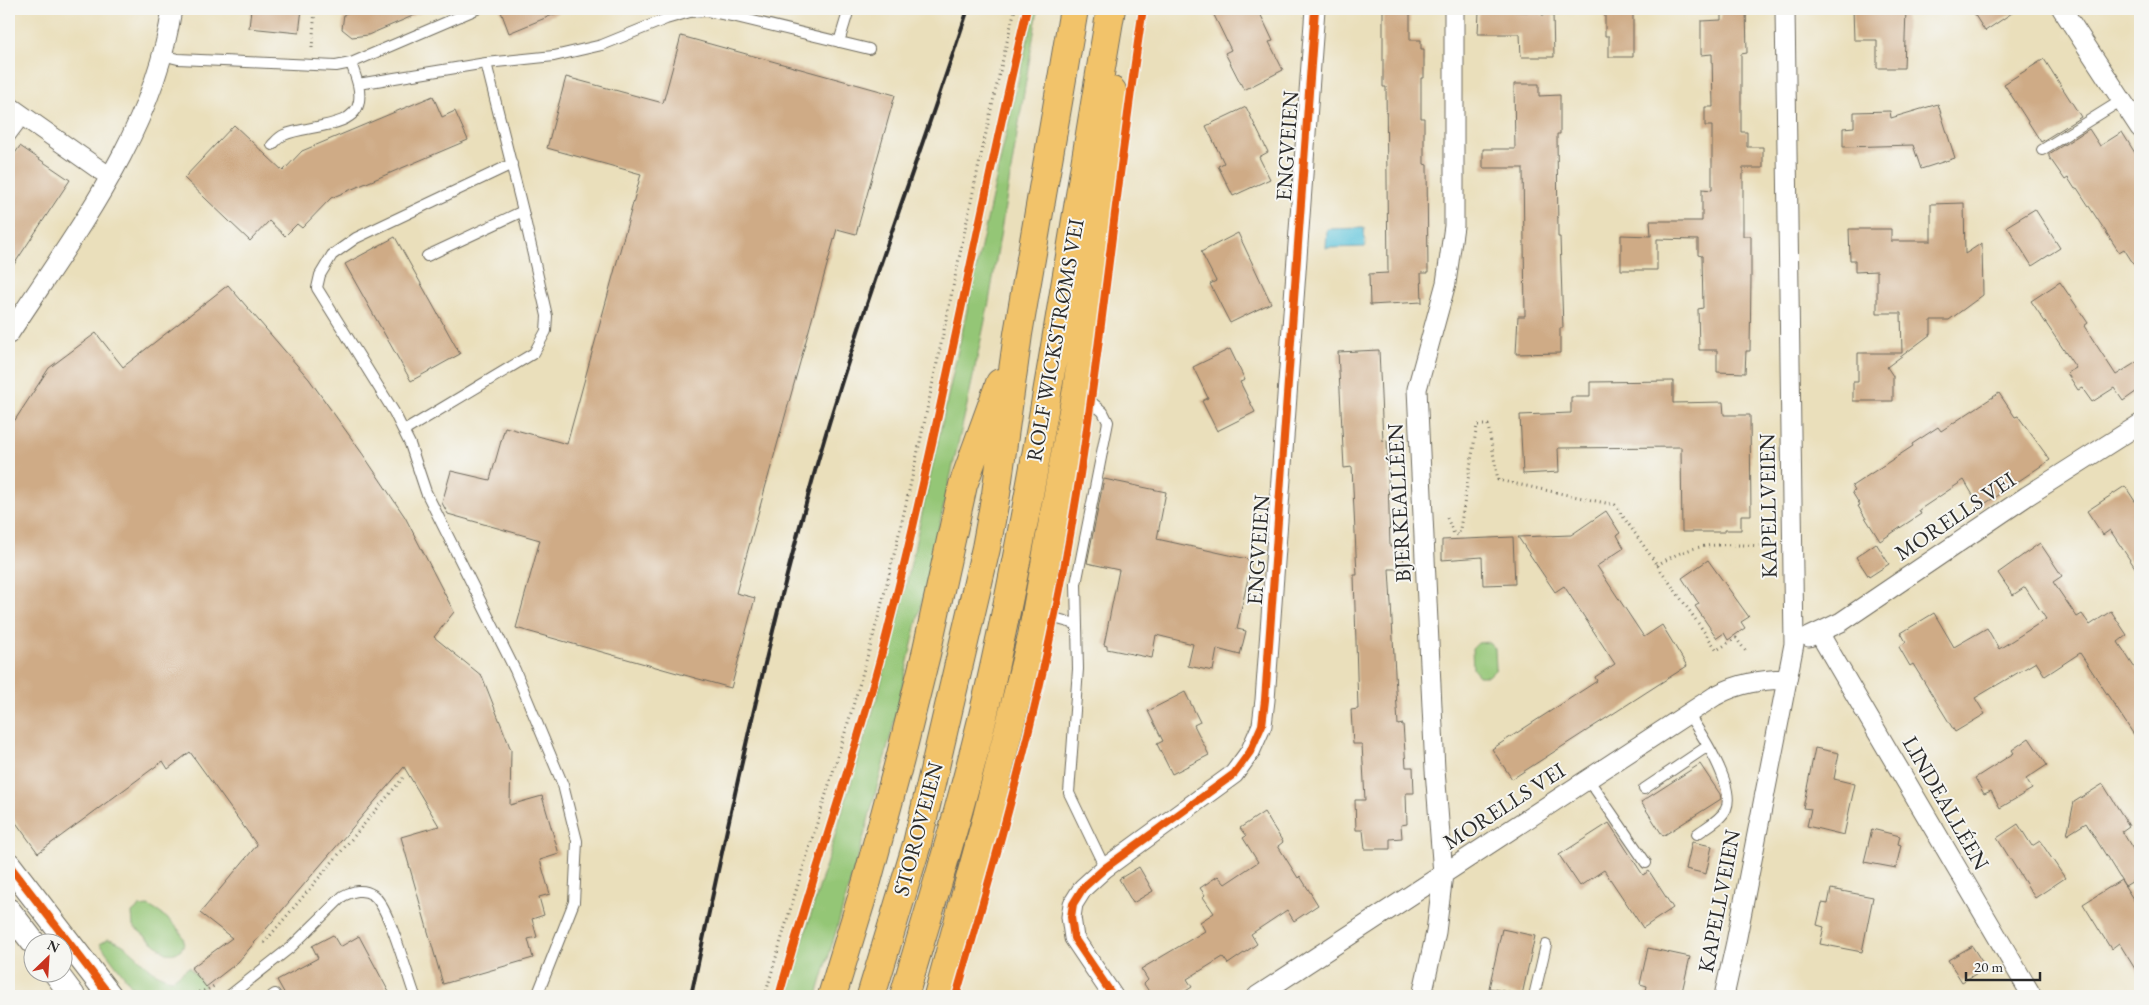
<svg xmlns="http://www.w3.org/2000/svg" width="2149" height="1005" font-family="'EB Garamond',serif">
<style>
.green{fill:#94c676;stroke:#607850}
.water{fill:#5fc5dc;stroke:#457884}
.building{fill:#cfab86}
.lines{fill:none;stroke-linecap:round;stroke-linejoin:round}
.service-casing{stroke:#6e6a5d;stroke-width:12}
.minor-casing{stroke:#6e6a5d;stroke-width:21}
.tertiary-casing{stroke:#6e6a5d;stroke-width:26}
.trunk-casing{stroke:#6e6a5d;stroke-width:30}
.path{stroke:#6e6a5d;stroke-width:3;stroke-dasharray:1 4;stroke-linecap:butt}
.service{stroke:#fff;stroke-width:10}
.minor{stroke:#fff;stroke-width:19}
.tertiary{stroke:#fff;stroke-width:24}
.trunk{stroke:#f2c36a;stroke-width:28}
.rail{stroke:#2b2b2b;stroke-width:4}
.cycleway-casing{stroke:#f6f6f2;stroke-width:11}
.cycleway{stroke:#e8590c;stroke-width:8}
.labels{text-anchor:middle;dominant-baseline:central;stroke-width:4;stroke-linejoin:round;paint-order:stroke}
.street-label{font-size:22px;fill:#2b2b2b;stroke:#f6f6f2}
</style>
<rect width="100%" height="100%" fill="#f6f6f2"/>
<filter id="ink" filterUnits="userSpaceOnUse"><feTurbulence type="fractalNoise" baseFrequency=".02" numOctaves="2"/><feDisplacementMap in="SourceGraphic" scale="10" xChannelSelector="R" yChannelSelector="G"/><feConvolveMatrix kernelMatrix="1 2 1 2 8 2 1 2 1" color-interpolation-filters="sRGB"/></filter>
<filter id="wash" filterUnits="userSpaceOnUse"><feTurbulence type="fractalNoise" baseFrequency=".0096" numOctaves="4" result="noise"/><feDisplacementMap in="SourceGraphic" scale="20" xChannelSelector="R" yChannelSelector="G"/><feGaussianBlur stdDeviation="1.12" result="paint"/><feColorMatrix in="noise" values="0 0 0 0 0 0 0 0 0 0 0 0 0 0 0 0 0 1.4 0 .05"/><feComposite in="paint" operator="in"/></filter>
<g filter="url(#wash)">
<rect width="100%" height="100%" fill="#eadfbb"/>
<path class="green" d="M1035 9H1038L989 302 967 405 892 731 864 836 817 996H786L876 701 901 608 1010 116Z
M1489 642 1495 649 1496 669 1489 676H1479L1473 669 1472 649 1478 643Z
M148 906C159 911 196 936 180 950 176 954 171 954 166 953L133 926 132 913 139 907Z
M108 939C134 943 147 977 173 979L189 967 206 987 170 996H139L100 944Z"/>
<path class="water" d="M1364 228 1365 247 1326 248 1327 229Z"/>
<g id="blocks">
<path class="building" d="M251 9H302L299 33 249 28Z
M357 9H429L368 35 352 37 342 29 344 14Z
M500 9H567L509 33Z
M1211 9H1258L1273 41 1269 42 1283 70 1244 90 1225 53 1231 50Z
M1383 9H1410V40H1421V49H1424V78H1421V118H1424V164L1427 165 1428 273H1421L1422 302 1370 305 1369 274 1388 273 1386 87H1383Z
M1721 9H1746L1747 53 1741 54V132H1747V147H1763V168H1743V236H1751V278L1750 351H1746L1745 373 1717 372V350H1699L1698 309 1703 308 1702 256 1698 255V240L1657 239V270H1621V235L1651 236 1650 221H1702V189L1712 190V126H1705V107H1713L1712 54 1701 55V21L1721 20Z
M1853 9H1906L1904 68H1877V40H1854Z
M1971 9H2018L1985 31Z
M1479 11 1542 12V15L1553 14 1554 57H1521L1520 34H1478Z
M1633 12V57H1609V36H1605V13Z
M681 36 895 95 856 234 837 229 736 593 755 598 731 688 516 628 540 540 448 514 442 503 451 471 490 480 505 427 567 444 641 174 547 148 566 77 663 103Z
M2044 59 2081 117 2041 142 2004 84Z
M1514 84H1539V96L1560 95V134H1557L1558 237H1560L1563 328H1560V353L1516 354 1518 316H1525L1523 168H1483V149H1515Z
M433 96 442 117 455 111 468 140 331 198 302 228 297 224 285 236 269 221 250 241 184 178 234 125 283 171 302 151Z
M1938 104 1955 158 1921 169 1913 145 1843 147V128L1854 127V112L1890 111 1891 118Z
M1246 107 1268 152 1259 157 1270 179 1233 196 1218 166 1224 163 1206 126Z
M2089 129 2100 146 2122 132 2140 161V274L2124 249 2119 252 2077 188 2075 189 2068 178 2065 180 2049 157V154Z
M20 146 70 180 9 272V162Z
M1964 203 1965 254 1982 243 1983 295 1949 320H1931V334L1887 367 1893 376V401H1853V382H1858V353H1902L1901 313H1877V271L1855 272V260H1850L1849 229H1891V241H1931V204Z
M2035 209 2060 248 2032 266 2007 226Z
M1238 233 1271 303 1230 323 1210 284 1216 281 1201 252Z
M395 237 460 354 411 381 345 264Z
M2060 282 2088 323 2084 326 2116 375 2140 360V389L2123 401 2114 388 2092 402 2082 388 2078 390 2067 373 2076 368 2031 301Z
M228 285 309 379 364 456 405 517 454 612 434 637 482 676 511 750 510 805 542 796 559 854 540 860 550 894 539 897 544 915 532 919 537 937 528 939 533 958 443 984 401 837 439 826 404 767 238 962 206 987 191 968 232 938 200 913 257 845 190 752 168 769 163 761 38 853 9 813V425L15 420 49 368 96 333 123 367Z
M1230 349 1245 380 1240 382 1255 412 1217 431 1202 401 1208 398 1193 367Z
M1379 350 1383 441 1387 440 1390 547 1403 546 1404 569H1389L1398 725 1403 724 1406 767H1413L1414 793H1406L1407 824 1401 825 1402 838 1390 839V849H1365L1363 830H1356L1355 800H1365L1362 744H1353L1351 710 1358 709 1354 575H1357L1352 467 1344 468 1338 352Z
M1673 381V403L1723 402 1724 415H1750L1751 515H1741V530H1725V532H1682L1681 447 1558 448 1559 472 1523 474 1520 415 1571 413V397H1590V382Z
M1999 393 2015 417 2018 416 2050 460 1980 507 1964 480 1919 510 1921 514 1880 541 1858 506 1860 505 1852 492 1855 491 1852 486 1913 446 1912 444 1938 427 1941 431Z
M1104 479 1166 492 1157 539 1252 560 1237 629 1246 631 1240 655 1217 649 1213 671 1188 666 1193 644 1156 635 1152 658 1107 649V646L1104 645 1119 570 1087 563Z
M2125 486 2140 509V575L2110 530 2103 535 2087 511Z
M1606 511 1620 533 1617 535 1624 548 1597 566 1644 637 1662 625 1687 666 1512 779 1492 749 1597 681 1595 677 1615 664 1564 586 1555 592 1518 537 1571 535Z
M1513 537 1515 584 1483 585 1482 557 1442 560V540Z
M1876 543 1889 564 1869 577 1856 557Z
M2040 543 2062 576 2053 582 2077 617 2082 614 2090 625 2111 611 2127 635 2118 642 2140 676V744L2080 653 2045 676 2036 662 1975 698 1985 714 1955 732 1913 664 1910 666 1899 647 1906 642 1901 633 1934 613 1954 647 1987 628 1999 649 2046 619 2025 587 2013 595 1998 573Z
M1708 560 1749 617 1741 622 1745 628 1728 640 1724 633 1717 638 1695 606 1699 604 1682 578Z
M1185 692 1200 722 1194 725 1209 755 1172 774 1157 744 1163 741 1148 711Z
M2029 738 2047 765 2026 779 2032 789 2000 808 1991 791 1984 794 1975 778 2014 753 2012 750Z
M1815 748 1839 753 1834 779 1855 784 1844 835 1807 826 1811 809 1803 808Z
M1700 764 1720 794 1721 799 1663 836 1641 802Z
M2103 784 2129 826 2122 831 2140 861V877L2125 886 2086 823 2067 835 2074 802Z
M1264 812 1283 842 1278 846 1298 878 1300 876 1318 905 1294 921 1287 910 1251 934 1257 944 1228 964 1223 957 1187 979 1192 987 1178 996H1152L1144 984 1148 980 1141 969 1205 931 1200 922 1214 913 1203 897 1205 895 1200 888 1218 876 1225 884 1258 862 1243 838 1246 836 1240 828Z
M1609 823 1643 875 1649 871 1673 908 1643 928 1604 870 1580 886 1559 855Z
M2018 824 2032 846 2040 841 2065 878 2035 898 1997 838Z
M1872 829 1900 836 1898 844 1901 845 1896 868 1864 862Z
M1692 842 1712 846 1706 874 1686 869Z
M1139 867 1153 891 1133 903 1119 879Z
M2121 880 2140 910V977L2119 943 2111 949 2083 904Z
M1831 889 1873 897 1862 952 1820 944 1824 927 1817 925 1822 903 1828 904Z
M1502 929 1535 936 1522 995 1489 988Z
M333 935 340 947 359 936 391 996H286L277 980 318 958 312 946Z
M1972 946 1986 968 1962 982 1948 960Z
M1648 948 1690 957 1681 996H1645L1647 986 1640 984Z"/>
</g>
</g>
<g filter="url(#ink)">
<use href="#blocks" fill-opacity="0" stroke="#6e6a5d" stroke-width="1"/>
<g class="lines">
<g class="service-casing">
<path id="service" d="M839 42 849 9
M162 55 178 59 336 66 351 63 477 9
M358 84 486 63 554 56 602 45 666 19 690 12 707 11 732 16 869 49
M9 138 24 118
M272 145C276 141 279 137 284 135 304 125 356 129 359 101 361 88 355 75 351 63
M2042 150 2122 100
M512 164 356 238 332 255 320 275 317 288 394 412 410 444 426 492 515 670 563 785 577 841 574 902 537 996
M427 256 523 211
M1080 392 1103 412 1108 422 1076 584 1078 669 1069 793 1105 868
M404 431 534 353 546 331 547 316 523 211 486 63
M1039 631 1054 618 1076 624
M1688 714C1701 733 1736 786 1726 809 1721 820 1706 827 1697 834
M1588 779 1646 863
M1644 789 1708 746
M9 939 22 929
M229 996 291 947 343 896C353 891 363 888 373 895 389 906 407 975 415 996
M272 996 275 994
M1534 996 1546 945"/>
</g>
<g class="minor-casing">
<path id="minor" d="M2062 9 2140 128
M9 106 110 177
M9 334C75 233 154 132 172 9
M1819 633 2032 996
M1809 637 1841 622 2027 496 2140 424
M1113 996 1074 938 1071 917 1073 904 1083 888 1105 868 1234 774 1250 752 1262 725 1265 700 1315 9
M1257 996 1715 696C1738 683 1761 680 1787 679
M1422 996 1436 932 1443 874 1435 770 1417 389 1446 283 1454 226V9
M1724 996 1736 942 1794 644 1785 9"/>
</g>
<g class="tertiary-casing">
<path id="tertiary" d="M9 865 110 996
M9 911 33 942
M55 972 73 996"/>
</g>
<g class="trunk-casing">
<path id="trunk" d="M832 996 867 881 900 759 926 654 963 485 1000 383
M871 996 917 844 986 548 996 494 1018 334 1074 9
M904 996C936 888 970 779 994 668 1042 450 1073 229 1111 9
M938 996 987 817 1032 636 1077 389 1109 154 1112 91"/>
</g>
<path class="path" d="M312 48 315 9
M1447 518 1454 534 1459 535 1477 425H1488L1498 480 1615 505 1717 650 1736 638 1747 653
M1657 565C1666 560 1676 554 1686 551 1712 541 1745 546 1773 546
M264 943 403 778
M184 996 207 990 214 986
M765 996C804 856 853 720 888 579 935 390 968 198 1015 9"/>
<use href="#service" class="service"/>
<use href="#minor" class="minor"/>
<use href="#tertiary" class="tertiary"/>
<use href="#trunk" class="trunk"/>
<path class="rail" d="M691 996C729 818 767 640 817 464 861 310 918 161 968 9"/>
<g class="cycleway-casing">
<path id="cycleway" d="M9 865 110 996
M779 996C812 875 856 756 887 633 940 427 978 216 1027 9
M956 996C992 872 1028 747 1054 619 1096 418 1111 212 1143 9
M1113 996 1074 938 1071 917 1073 904 1083 888 1105 868 1234 774 1250 752 1262 725 1265 700 1315 9"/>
</g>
<use href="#cycleway" class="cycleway"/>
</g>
</g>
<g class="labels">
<g class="street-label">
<text transform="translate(1287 146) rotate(-86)">ENGVEIEN</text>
<text transform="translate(1055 340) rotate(-80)">ROLF WICKSTRØMS VEI</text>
<text transform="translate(1399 503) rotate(-93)">BJERKEALLÉEN</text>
<text transform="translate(1768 506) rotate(-91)">KAPELLVEIEN</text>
<text transform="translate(1955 516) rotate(-34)">MORELLS VEI</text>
<text transform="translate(1258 550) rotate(-86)">ENGVEIEN</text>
<text transform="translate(1946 803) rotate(60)">LINDEALLÉEN</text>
<text transform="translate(1504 806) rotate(-33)">MORELLS VEI</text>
<text transform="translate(918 829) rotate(-75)">STOROVEIEN</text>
<text transform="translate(1719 901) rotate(-79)">KAPELLVEIEN</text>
</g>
</g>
<rect width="2149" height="1005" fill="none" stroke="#f6f6f2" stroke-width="30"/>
<g transform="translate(48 958) rotate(25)"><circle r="24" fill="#f6f6f2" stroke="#a5a5a2"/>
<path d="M0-4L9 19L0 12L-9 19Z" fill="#c8321e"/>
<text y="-8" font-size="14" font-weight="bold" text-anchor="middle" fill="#2b2b2b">N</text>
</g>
<path d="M1966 972v8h74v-8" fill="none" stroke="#2b2b2b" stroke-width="2.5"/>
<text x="1974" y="972" font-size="15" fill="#2b2b2b" stroke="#f6f6f2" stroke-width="4" paint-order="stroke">20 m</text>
</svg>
